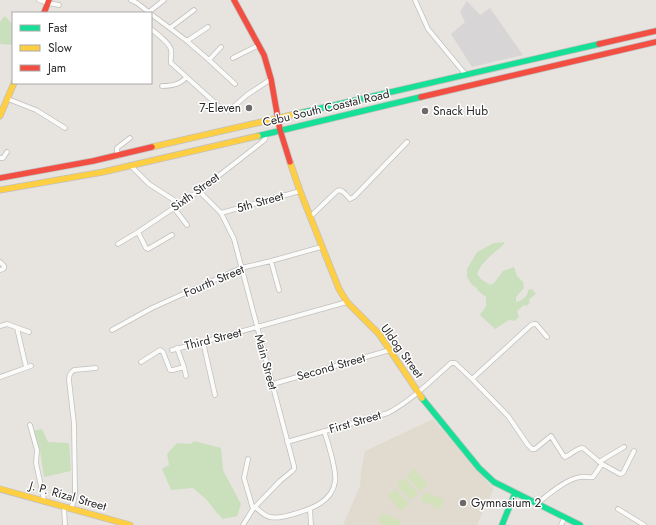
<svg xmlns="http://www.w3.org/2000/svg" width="656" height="525" font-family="Jost,sans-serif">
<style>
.industrial{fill:#d8d5d7}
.education{fill:#e1dbcf}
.green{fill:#cadfbc}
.pitch{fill:#d3e2bb}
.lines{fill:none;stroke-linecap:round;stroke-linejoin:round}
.street-casing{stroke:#c1c0bf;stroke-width:5.5}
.fast-casing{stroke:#c1c0bf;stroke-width:7}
.slow-casing{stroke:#c1c0bf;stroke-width:7}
.jam-casing{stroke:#c1c0bf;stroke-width:7}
.street{stroke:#fbfbfa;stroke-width:4}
.fast{stroke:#16e098;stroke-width:5.5}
.slow{stroke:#ffcf43;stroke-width:5.5}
.jam{stroke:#f24e42;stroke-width:5.5}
.poi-dot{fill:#6c6a69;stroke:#fff;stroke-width:1.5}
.labels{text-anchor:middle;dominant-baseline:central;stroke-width:3;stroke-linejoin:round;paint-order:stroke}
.poi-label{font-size:12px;fill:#292929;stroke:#fff;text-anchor:start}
.street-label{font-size:12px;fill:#292929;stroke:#fff}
</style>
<rect width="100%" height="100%" fill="#e7e4e0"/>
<path class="industrial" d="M467 1 480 15 490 8 523 55 472 67 451 34 465 22 460 12Z"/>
<path class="education" d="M433 419 494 489 477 525H343L360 486 361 471 365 451Z"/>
<path class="green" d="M5 16 13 25V45L0 44V22Z
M505 242C502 247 500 248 496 251 489 257 480 265 477 274L481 279 490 285 494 283 503 271 514 267 517 276 523 282 524 288 516 297V302C521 301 528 297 528 290L532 289 536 294 533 296 529 300 530 303 526 306 524 305 517 311 519 317 515 321 509 320 495 329 480 315 486 306V297L477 290V288L472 285 467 277V269L477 252 494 243Z
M42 429 48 442 69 443 71 471 44 477 40 450 33 431Z
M194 441 221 448 223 470 241 504 237 516 223 519 217 513 207 500 193 488 171 490 162 469 169 465 167 454 177 443 191 444Z"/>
<path class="pitch" d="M415 469 428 485 420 491 407 476Z
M405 478 418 494 410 500 397 485Z
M396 489 409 505 401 511 388 496Z
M425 492 444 499 440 509 421 501Z
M382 513 401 521 399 525H385L378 522Z"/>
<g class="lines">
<g class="street-casing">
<path id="street" d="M39 0 48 3 59 5
M131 0 137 3 150 13
M415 0 428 29 466 75
M149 12 164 0
M151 14 187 41 209 60 235 84
M170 28 194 10
M151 29C157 34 170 43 171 50 172 55 170 59 171 63L223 110 227 111 231 109 247 95 271 79
M187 41 208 27
M233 58 259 45
M209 60 221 47
M162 86C171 86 181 85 186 77
M8 99 36 110 65 128
M119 156 117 151V148L130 138
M0 158H3L7 152
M130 165 149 184 180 204
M199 191 221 213 234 239 294 466V469L291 472 280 481 253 509 243 525
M174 208 187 225
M221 213 300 191
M310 217 337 191C342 188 346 195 350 199L354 197 407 142
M138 232 146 248 148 249 172 235
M118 244 138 232 199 191 262 142 265 139 266 134
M271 261 279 290
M0 262 4 266V268L3 269 0 270
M0 326 7 324 29 332
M17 328 26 367
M112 330 152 308 241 268 271 261 321 247
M203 342 215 395
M177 348 184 367 186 376
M172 350 203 342 347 302
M141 362 160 350 163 352 170 370H173L184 367
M0 377 31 366
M472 379 531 325 534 324H536L547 337
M273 384 390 350
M30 425 37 450 36 463 44 500
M287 442 388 413C412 400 431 381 451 363H455L472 379 508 416 528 445 532 449H535L551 436 563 455 565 457C571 455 576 448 583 448L602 464 620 474 623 473 634 451
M248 459 244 478 253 509
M599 462 624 447
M537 504C547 495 568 478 581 477 585 476 589 478 593 477L602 464
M64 507 65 525
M255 507C259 510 264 516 270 517 278 519 287 516 294 514 311 509 332 502 335 482 337 472 328 442 324 431
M71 509 74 500 75 492 74 424 69 380C69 375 70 373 74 370L96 368
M310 509 311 525
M618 509 644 525
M561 525 565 517"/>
</g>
<g class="fast-casing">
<path id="fast" d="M300 113 599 44
M258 136 421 97
M422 398 479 468 494 482 580 525
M502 525 515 493"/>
</g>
<g class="slow-casing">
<path id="slow" d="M0 116 14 83
M152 147 300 113
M290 162 300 191 339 289 347 302 379 334 422 398
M0 190 103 172 258 136
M0 489 130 525"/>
</g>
<g class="jam-casing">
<path id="jam" d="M234 0 264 55 271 79 280 130 290 162
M44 13 49 0
M599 44 656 31
M421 97 656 42
M0 178 93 161 152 147"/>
</g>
<use href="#street" class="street"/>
<use href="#fast" class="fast"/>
<use href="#slow" class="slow"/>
<use href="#jam" class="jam"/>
</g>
<g class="poi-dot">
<circle cx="249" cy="108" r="4"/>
<circle cx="425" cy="111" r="4"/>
<circle cx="463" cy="503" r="4"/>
</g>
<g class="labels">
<g class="poi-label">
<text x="241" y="108" text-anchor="end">7-Eleven</text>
<text x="433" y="111">Snack Hub</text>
<text x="471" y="503">Gymnasium 2</text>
</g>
<g class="street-label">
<text transform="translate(326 108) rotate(-13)">Cebu South Coastal Road</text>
<text transform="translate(195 192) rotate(-36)">Sixth Street</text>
<text transform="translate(260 202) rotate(-16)">5th Street</text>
<text transform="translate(214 281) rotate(-23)">Fourth Street</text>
<text transform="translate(213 339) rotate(-14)">Third Street</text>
<text transform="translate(402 351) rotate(54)">Uldog Street</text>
<text transform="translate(266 362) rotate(75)">Main Street</text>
<text transform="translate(331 367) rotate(-16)">Second Street</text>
<text transform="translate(355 422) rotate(-16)">First Street</text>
<text transform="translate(68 496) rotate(16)">J. P. Rizal Street</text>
</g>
</g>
<rect x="12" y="12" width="140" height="72" fill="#ffffff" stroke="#a9a9a9"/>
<rect x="20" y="25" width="20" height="6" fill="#16e098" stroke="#a9a9a9"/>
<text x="48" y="32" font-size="12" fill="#292929">Fast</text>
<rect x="20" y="45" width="20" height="6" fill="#ffcf43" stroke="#a9a9a9"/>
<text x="48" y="52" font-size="12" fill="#292929">Slow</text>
<rect x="20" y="65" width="20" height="6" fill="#f24e42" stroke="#a9a9a9"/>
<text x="48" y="72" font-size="12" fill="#292929">Jam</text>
</svg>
